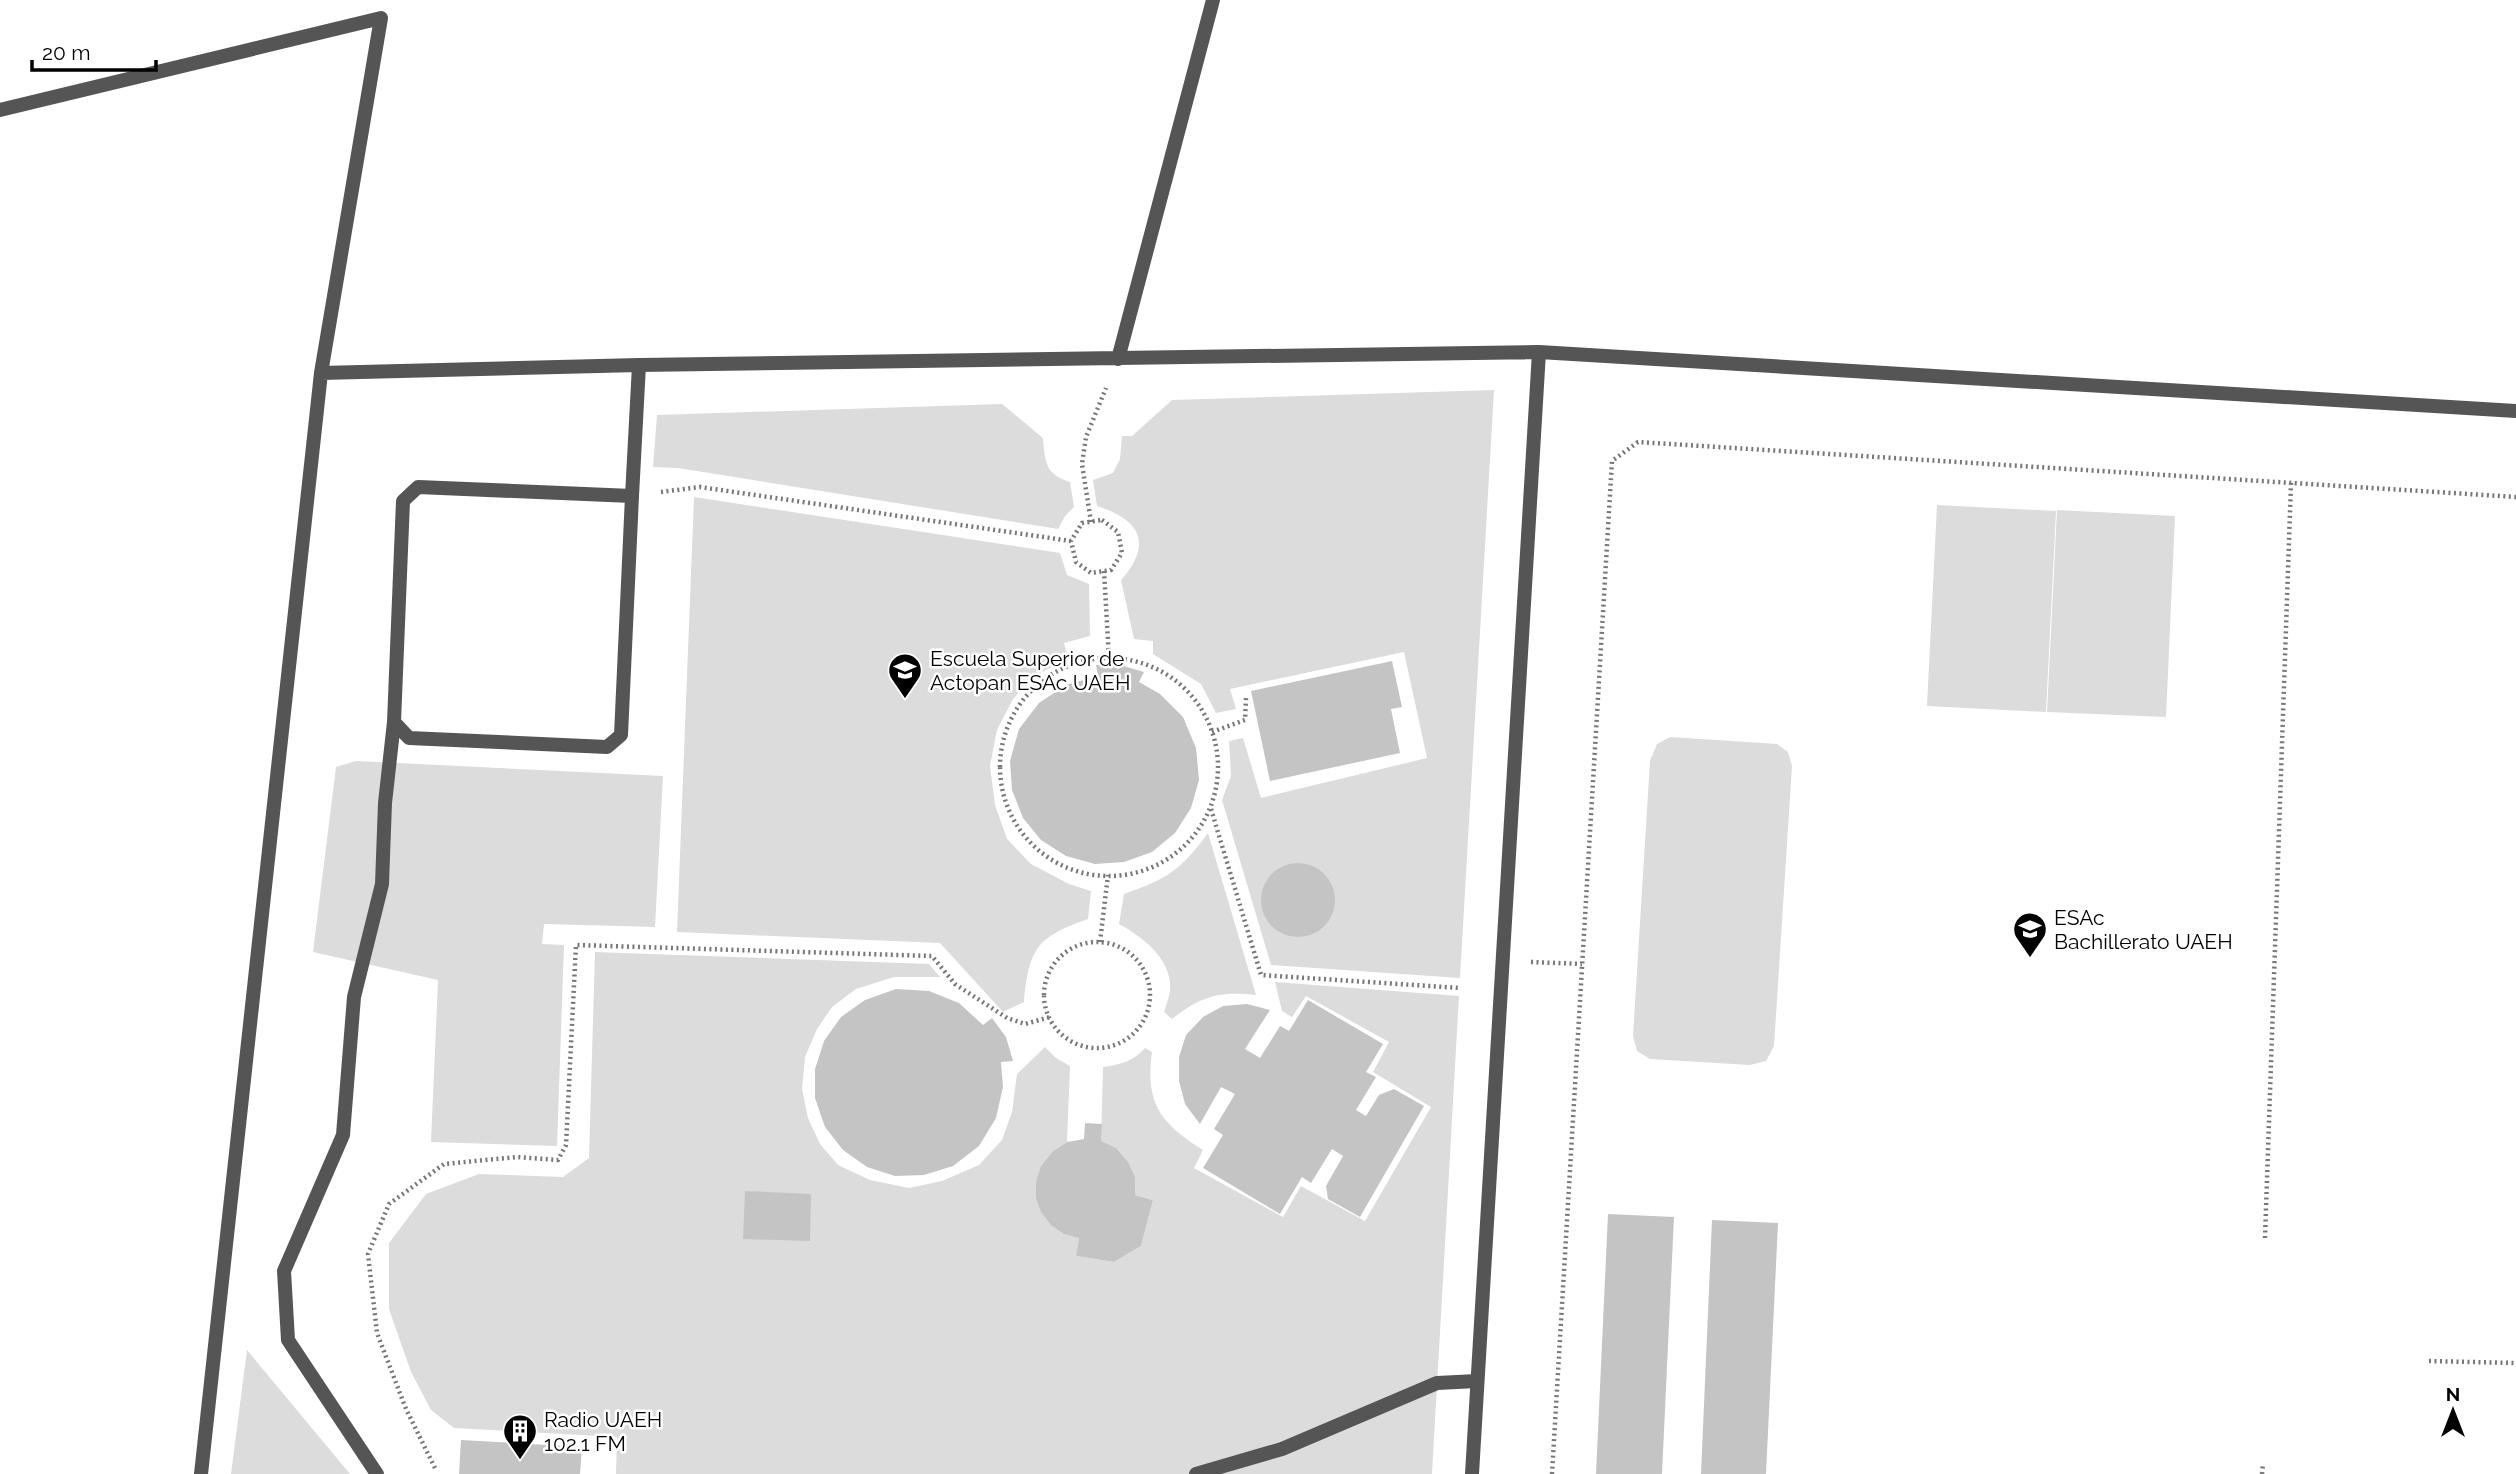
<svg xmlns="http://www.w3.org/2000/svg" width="2516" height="1474" font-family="Raleway,sans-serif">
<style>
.green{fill:#dcdcdc}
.building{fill:#c4c4c4}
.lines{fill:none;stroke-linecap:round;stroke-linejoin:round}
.path{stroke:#777;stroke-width:4.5;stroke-dasharray:2 3.5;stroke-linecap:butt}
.service{stroke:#555;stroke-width:14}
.minor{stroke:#555;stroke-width:14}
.labels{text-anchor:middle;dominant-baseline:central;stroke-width:5;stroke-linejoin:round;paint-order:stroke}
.poi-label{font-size:21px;fill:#000;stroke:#fff;text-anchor:start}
</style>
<rect width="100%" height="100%" fill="#fff"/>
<path class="green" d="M1494 390 1460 978 1271 965 1222 800 1231 776 1229 741 1243 738 1261 798 1427 758 1404 652 1230 689 1236 709 1216 713 1201 684 1153 654V641L1134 639 1121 580C1153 544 1141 520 1097 506L1093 480 1113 473 1120 459 1122 436H1132L1172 400Z
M1002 404 1043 438C1045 462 1045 474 1070 482L1074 507 1065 516 1058 529 678 468 653 467 657 415Z
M694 497 1060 553 1067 575 1089 584 1090 636 1064 643 1068 658 1035 676 1013 699 997 730 990 766 995 805 1007 839 1031 864 1069 884 1091 891 1088 919C1037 937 1029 948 1024 1002L1003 1012 940 943 677 932Z
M1937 505 2056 511 2046 712 1927 706Z
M2057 510 2175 516 2166 717 2047 712Z
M1670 737 1777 744 1788 752 1792 766 1774 1046 1766 1061 1750 1065 1650 1059 1637 1051 1633 1036 1650 761 1657 744Z
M356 761 663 776 655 927 544 924 542 944 564 945 557 1146 431 1142 438 980 313 952 336 767Z
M1208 833 1256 995C1220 991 1201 996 1172 1019L1164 1012C1166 1005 1169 998 1170 991 1173 960 1143 937 1119 924L1124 894C1167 879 1181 870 1208 833Z
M595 952 929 964 940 977H894L856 989 832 1007 817 1029 805 1057 802 1089 808 1118 820 1144 838 1165 870 1180 909 1188 942 1181 979 1165 1002 1140 1012 1112 1017 1074 1045 1047 1056 1058 1070 1066 1067 1142 1052 1152 1041 1166 1079 1238 1076 1256 1114 1262 1141 1246 1153 1200 1135 1195C1134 1166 1127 1154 1101 1141L1103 1067C1122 1064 1132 1062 1145 1048L1152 1052C1145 1103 1160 1123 1203 1150L1194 1168 1283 1217 1301 1186 1365 1221 1431 1107 1373 1072 1389 1042 1306 996 1292 1017 1282 1011 1275 982 1459 996 1432 1474H616L617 1437 454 1428 431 1410 411 1372 389 1309V1243L426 1194 479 1174 563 1177 589 1158Z
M247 1350 350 1474H231Z"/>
<path class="building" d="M1392 661 1402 707 1391 709 1400 753 1270 781 1251 691Z
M1096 665H1120L1144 672 1139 682 1160 694 1183 717 1196 748 1199 780 1191 808 1175 833 1152 852 1124 862 1095 864 1066 856 1041 840 1023 818 1012 790 1010 761 1019 729 1039 703 1066 685 1098 676Z
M1261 900a37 37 0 1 1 74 0a37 37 0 1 1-74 0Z
M896 989 929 991 959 1003 983 1025 992 1018 1006 1037 1013 1061 1001 1062 1003 1087 996 1118 979 1146 953 1166 924 1175 895 1176 867 1167 843 1150 825 1127 815 1098V1069L824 1041 841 1017 865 1000Z
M1308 1000 1383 1044 1366 1072 1376 1077 1356 1110 1366 1116 1379 1095 1394 1089 1424 1106 1360 1217 1328 1199 1326 1186 1343 1156 1332 1149 1311 1183 1302 1177 1280 1214 1203 1168 1223 1135 1214 1129 1235 1094 1221 1087 1200 1124 1185 1104 1179 1081V1057L1186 1035 1203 1017 1223 1006 1247 1004 1270 1010 1245 1049 1260 1058 1280 1026 1289 1031Z
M1085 1123 1102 1124 1101 1141 1116 1148 1128 1162 1135 1177V1195L1153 1200 1141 1246 1114 1262 1076 1256 1079 1238 1064 1234 1051 1225 1041 1212 1036 1198V1182L1041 1166 1052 1152 1067 1142 1084 1139Z
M745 1191 811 1194 810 1241 743 1239Z
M1608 1214 1674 1217 1662 1474H1596Z
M1712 1220 1778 1223 1766 1474H1701Z
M461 1440 582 1447 580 1474H459Z"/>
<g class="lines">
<path class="path" d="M661 492 700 487 1071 541
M1102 520 1118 532 1122 553 1111 570 1091 573 1076 562 1071 541 1082 523Z
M1091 522 1082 464 1086 437 1106 388
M1104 571 1109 658
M1000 767a109 109 0 1 1 218 0a109 109 0 1 1-218 0Z
M1212 732 1245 720 1246 698
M1211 809 1261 975 1460 988
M1100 942 1108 875
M1044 995a53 53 0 1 1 106 0a53 53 0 1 1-106 0Z
M1531 962 1582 964
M2265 1238 2291 483
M2429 1361 2516 1363
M435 1468 406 1409 377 1333 368 1254 389 1204 444 1164 517 1157 558 1160 566 1145 576 945 932 956 955 984 1007 1018 1025 1024 1050 1017
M1552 1474 1612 461 1638 442 2516 497
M2262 1474 2263 1463"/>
<path class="service" d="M418 487 632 496 621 735 607 747 409 738 394 722 403 501Z
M632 496 639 365
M377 1474 288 1340 284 1271 343 1135 354 997 382 884 385 803 394 722
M1196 1474 1282 1449 1437 1383 1477 1381"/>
<path class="minor" d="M0 110 381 18 321 373 201 1474
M1118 359 1213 0
M321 373 639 365 1539 352 2516 411
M1472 1474 1539 352"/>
</g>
<defs>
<g id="school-pin" transform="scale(1.75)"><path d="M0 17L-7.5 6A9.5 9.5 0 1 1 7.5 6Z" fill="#000" stroke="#fff"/><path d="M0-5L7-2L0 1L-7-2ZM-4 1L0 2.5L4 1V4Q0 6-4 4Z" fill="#fff"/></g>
<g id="building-pin" transform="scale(1.75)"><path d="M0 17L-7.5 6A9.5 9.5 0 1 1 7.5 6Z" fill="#000" stroke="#fff"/><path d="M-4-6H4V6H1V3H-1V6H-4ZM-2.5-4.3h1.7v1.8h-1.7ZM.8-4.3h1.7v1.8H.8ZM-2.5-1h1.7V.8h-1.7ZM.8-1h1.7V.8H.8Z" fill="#fff"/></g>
</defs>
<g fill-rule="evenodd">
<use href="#school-pin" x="905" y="670"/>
<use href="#school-pin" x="2030" y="929"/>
<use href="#building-pin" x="520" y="1431"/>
</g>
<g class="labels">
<g class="poi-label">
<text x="930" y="658">Escuela Superior de<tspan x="930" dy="24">Actopan ESAc UAEH</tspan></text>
<text x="2054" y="917">ESAc<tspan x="2054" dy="24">Bachillerato UAEH</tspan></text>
<text x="544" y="1419">Radio UAEH<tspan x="544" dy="24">102.1 FM</tspan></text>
</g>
</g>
<g transform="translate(2453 1411)" stroke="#ffffff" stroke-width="5" paint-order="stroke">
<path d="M0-5L12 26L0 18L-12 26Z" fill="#000000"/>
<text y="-10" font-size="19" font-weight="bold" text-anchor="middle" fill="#000000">N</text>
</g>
<path d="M32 60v10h124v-10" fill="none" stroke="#000000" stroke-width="3.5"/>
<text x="42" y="60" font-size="21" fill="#000000" stroke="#ffffff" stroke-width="5" paint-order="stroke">20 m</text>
</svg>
